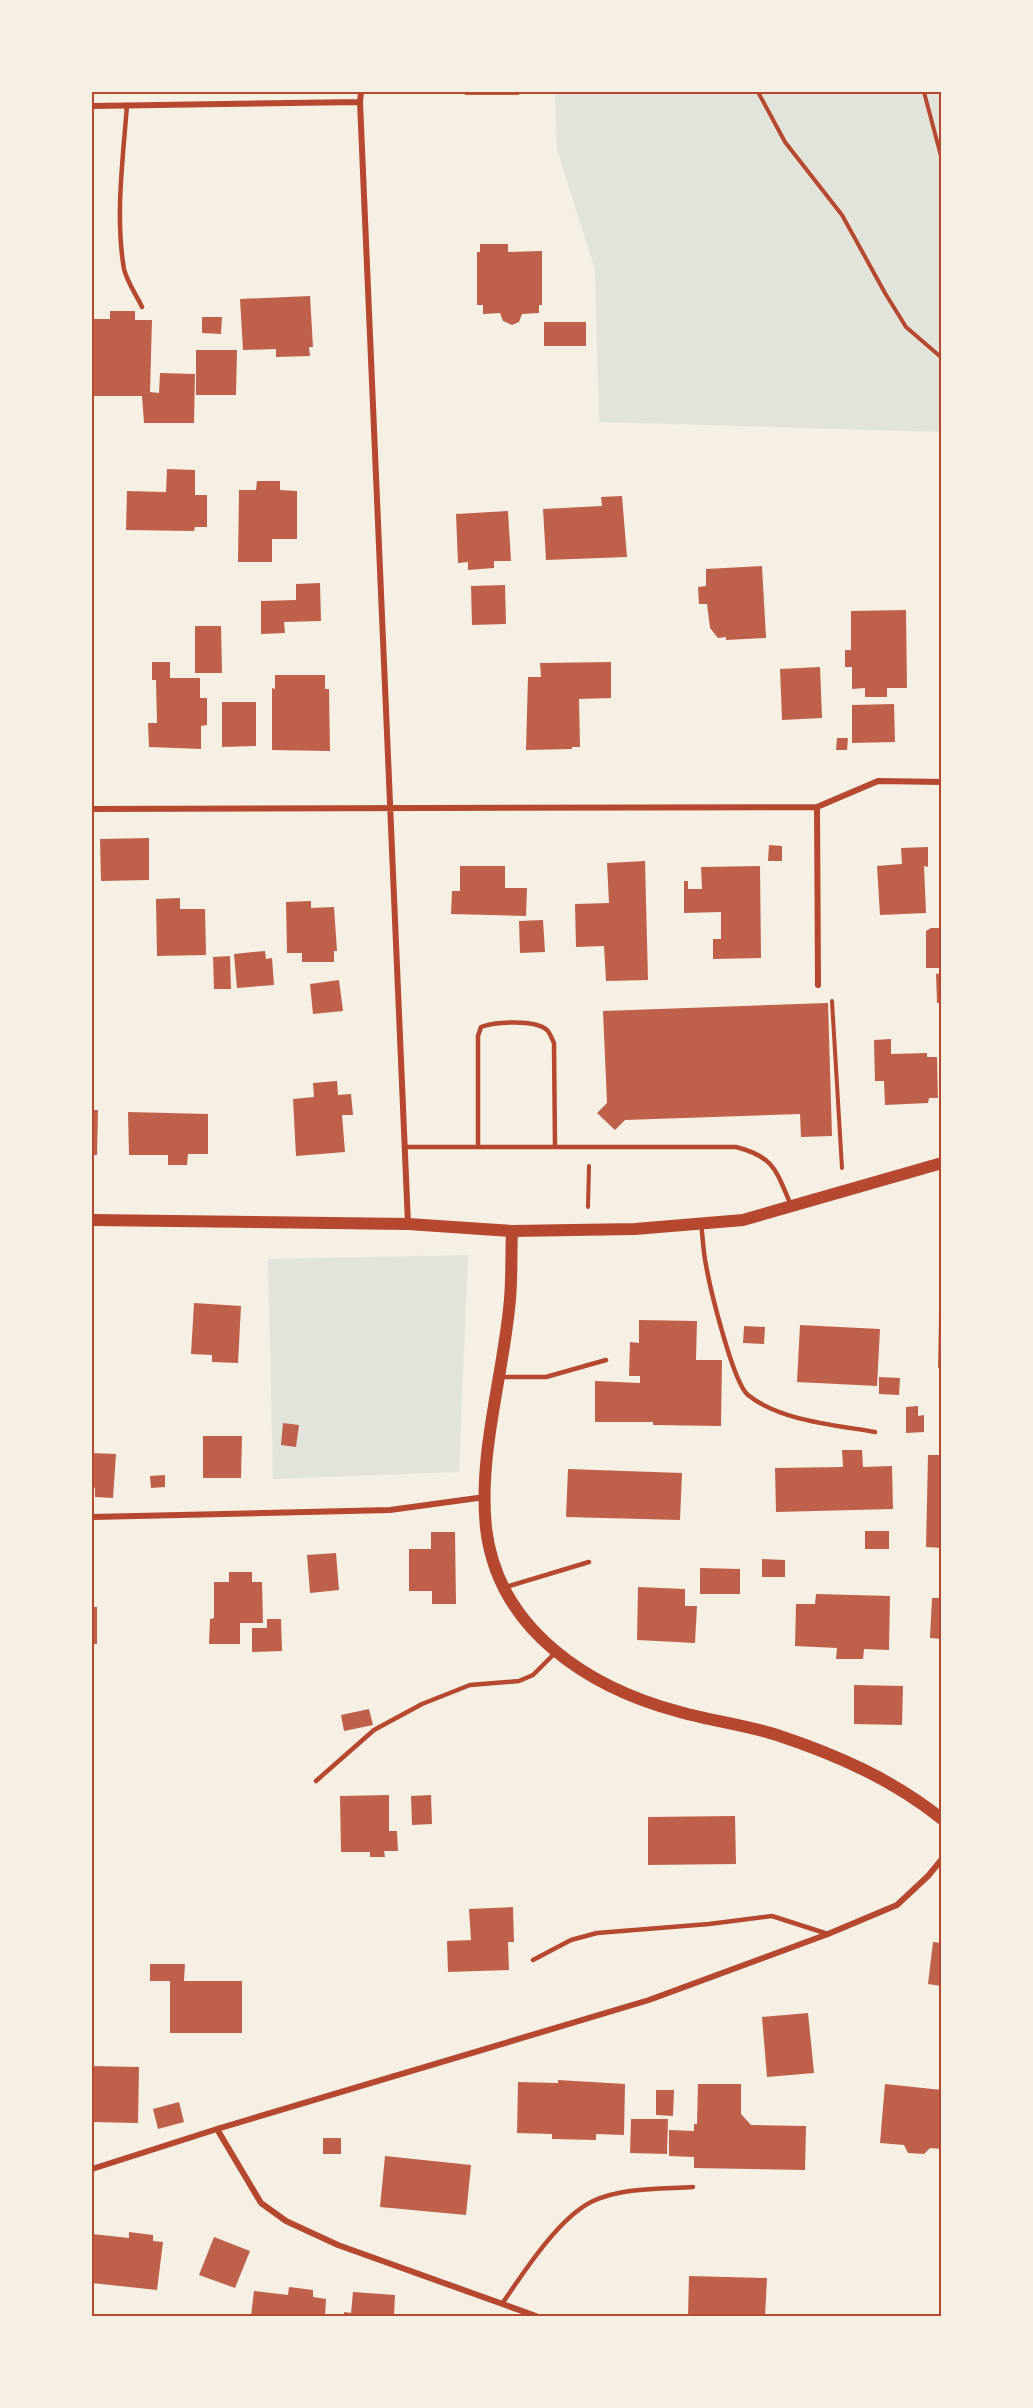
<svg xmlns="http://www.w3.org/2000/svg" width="1033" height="2408" font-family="'Golos Text',sans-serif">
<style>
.green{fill:#e2e4dc}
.building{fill:#bf614a}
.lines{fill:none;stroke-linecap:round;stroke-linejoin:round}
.path{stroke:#b5482f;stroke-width:4}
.service{stroke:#b5482f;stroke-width:4.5}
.minor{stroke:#b5482f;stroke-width:6}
.secondary{stroke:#b5482f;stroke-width:12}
.neatline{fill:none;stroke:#b5482f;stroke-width:2}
</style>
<rect width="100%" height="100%" fill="#f6efe4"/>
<path class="green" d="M555 92H941V432L599 422 595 270 557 150Z
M468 1255 459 1472 273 1479 268 1259Z"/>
<path class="building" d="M465 92H519V95H465Z
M480 244H508V252L542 251V305H539V313L522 314 519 322 512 325 503 321 500 313 483 314V305H477V252H480Z
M310 296 313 347H309L310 356 276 357V349L243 350 240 299Z
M110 311H135V320H152L150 392 159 393 160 373 195 374 194 423H144L142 396H92L93 319H110Z
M202 317H222L221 334 202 333Z
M544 322H586V346H544Z
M196 350H237L236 395H196Z
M167 469 195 470V495H207V527H195L194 531 126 530 127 491 166 492Z
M257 481H280V490L297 491V539H272V562H238L239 490H256Z
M622 496 627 557 546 560 543 509 602 506 601 497Z
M508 511 511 561H494V568L468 570V562L458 563 456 514Z
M762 566 766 638 726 640V637L718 638 710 628 707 604H699L698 587 706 586V569Z
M320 583 321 621 284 622 285 633 261 634V601L296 600V584Z
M505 585 506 624 472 625 471 586Z
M906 610 907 688H887V697H865V688L852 689V667H845V650H851V611Z
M195 626H221L222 673H195Z
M152 662H170V678H200V698H207V725L201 726V749L149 747 148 723H157L156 680H152Z
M611 662V698L579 699 580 747H572V749L526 750 528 677H541L540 663Z
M820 667 822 718 782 720 780 669Z
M275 675H325V689H329L330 751 272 750V688L275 689Z
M222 702H256V746L222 747Z
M894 704 895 742 852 743V705Z
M837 738H848L847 750H836Z
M149 838V880L101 881 100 839Z
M769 845 782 846V861H768Z
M928 847V867L924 866 926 913 880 915 877 866 902 864 901 848Z
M645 861 648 980 606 981 604 946 576 947 575 904 609 903 607 863Z
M460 866H505V888H527L526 916 451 914 452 891H460Z
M760 866 761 958 713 959V939H721V912L684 913V881H688V889H702L701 867Z
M180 898V909H205L206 955 157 956 156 899Z
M311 901V908L334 907 337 951H334V962H302V953H287L286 902Z
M543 920 545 952 520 953 519 921Z
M931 928H942V968H926V931Z
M265 951 266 959 272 958 274 985 237 988 234 954Z
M230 956 231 989H214L213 957Z
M942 973V1003H937L936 974Z
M339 980 343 1011 313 1014 310 984Z
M828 1003 832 1136 801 1137 800 1114 625 1120 615 1130 597 1113 607 1103 603 1011Z
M891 1039V1054L927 1053V1057H937L938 1098H929L928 1103 885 1105 884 1081H875L874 1040Z
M337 1081 338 1095 351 1094 353 1115H342L345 1152 296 1156 293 1099 314 1097 313 1083Z
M92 1110H98L97 1155H92Z
M128 1112 208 1114V1154H188L187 1165H168V1155H129Z
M194 1303 241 1306 238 1363 212 1362V1355L191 1354Z
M939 1315 942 1316V1368H938Z
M639 1320 697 1321 696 1360H722L721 1426 653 1425V1422H595V1381L640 1383V1376H629L630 1342 639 1343Z
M800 1325 880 1329 877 1386 797 1382Z
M744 1326 765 1327 764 1344 743 1343Z
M879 1377 900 1378 899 1395 879 1394Z
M918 1406V1416L924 1415V1432L906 1433V1407Z
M283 1423 299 1425 296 1447 281 1445Z
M203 1436H242L241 1478H203Z
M842 1450H862L863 1467 892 1466 893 1509 776 1512 775 1468 843 1467Z
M92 1453 116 1454 113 1498 95 1497V1488L92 1487Z
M928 1455H942V1548L926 1547Z
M568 1469 682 1473 680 1520 566 1517Z
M165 1475V1487L151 1488 150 1476Z
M865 1531H889V1549H865Z
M431 1532H455L456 1604H432V1591H409V1549H431Z
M336 1553 339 1590 310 1593 307 1555Z
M762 1559 785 1560V1577H762Z
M700 1568 740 1569V1594H700Z
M229 1572H252V1582H262L263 1623H240V1644H209L210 1619 214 1618V1582H229Z
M638 1587 685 1589V1606H697L695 1643 637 1640Z
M816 1594 890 1596 889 1650 864 1649 863 1659H836L837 1648 795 1646 796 1604H815Z
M932 1598H942V1639L930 1638Z
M92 1607H97V1644H92Z
M267 1619H281L282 1651 252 1652V1628H267Z
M854 1685 903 1686 902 1725 854 1724Z
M369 1709 373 1725 344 1731 341 1715Z
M389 1795V1831H397L398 1851H384L385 1857H370V1852H341L340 1796Z
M431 1795 432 1824 412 1825 411 1796Z
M735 1816 736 1864 648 1865V1817Z
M513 1907 514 1942H508L509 1970 448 1972 447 1941 471 1940 469 1909Z
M933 1942 942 1943V1986L928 1984Z
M150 1964H185L184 1981H242V2033H170V1981H150Z
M808 2013 814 2073 767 2077 762 2017Z
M92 2066 139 2067 138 2123 92 2122Z
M558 2080 625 2084 624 2135 596 2134V2140L552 2139V2134L517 2133 518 2082 558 2083Z
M698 2084H741V2114L751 2125 806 2126 805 2170 694 2168V2157L669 2156V2130L694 2131V2124H697Z
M885 2084 942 2090V2149L930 2148 924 2154 908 2153 904 2145 880 2143Z
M656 2090H674L673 2116 656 2115Z
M179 2102 184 2122 158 2129 153 2109Z
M631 2119H668L667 2154 630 2153Z
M323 2138H341V2154H323Z
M385 2156 471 2165 466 2215 380 2207Z
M129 2232 153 2235V2241L163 2242 157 2290 92 2283V2234L129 2238Z
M214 2237 250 2251 235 2288 199 2275Z
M689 2276 767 2278 765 2316H688Z
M289 2287 313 2290V2297L326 2299 325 2316H251L254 2291 288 2295Z
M353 2292 395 2295 394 2316H344V2312L351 2313Z"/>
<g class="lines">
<path class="path" d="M758 92 785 142 842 215 885 293 906 327 942 358
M924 92 942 160
M832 1001 842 1168
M588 1207 589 1166"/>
<path class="service" d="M127 105C123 159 115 216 124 269 127 282 137 296 142 307
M478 1146V1036L481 1027C495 1022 535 1019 547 1030 550 1033 552 1039 554 1043L555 1147
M405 1147H736C775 1157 776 1171 791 1205
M701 1224C703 1237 703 1251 706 1265 710 1288 733 1383 748 1395 780 1421 836 1425 875 1432
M502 1377H546L606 1360
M506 1587 589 1562
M316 1781 374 1730 422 1704 470 1685 519 1681 533 1675 555 1653
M533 1960 571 1940 597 1933 709 1924 772 1916 828 1934
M502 2304C523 2273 559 2217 593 2201 623 2187 662 2189 693 2187"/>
<path class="minor" d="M361 92 360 102 408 1224
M92 106 360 102
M817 807 818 985
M92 809 817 807 878 781 942 782
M92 1517 390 1510 485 1497
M217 2129 261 2203 286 2221 338 2245 536 2316
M92 2169 217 2129 649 2000 828 1934 897 1905 928 1876 942 1859"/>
<path class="secondary" d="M92 1220 408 1224 512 1231 635 1229 743 1220 942 1163
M512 1231C511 1253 512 1276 510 1299 504 1373 478 1453 486 1528 498 1630 589 1688 680 1712 712 1721 746 1725 777 1735 837 1755 892 1779 942 1819"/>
</g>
<rect width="1033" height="2408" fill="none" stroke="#f6efe4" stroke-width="186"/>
<rect x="93" y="93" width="847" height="2222" class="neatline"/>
</svg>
